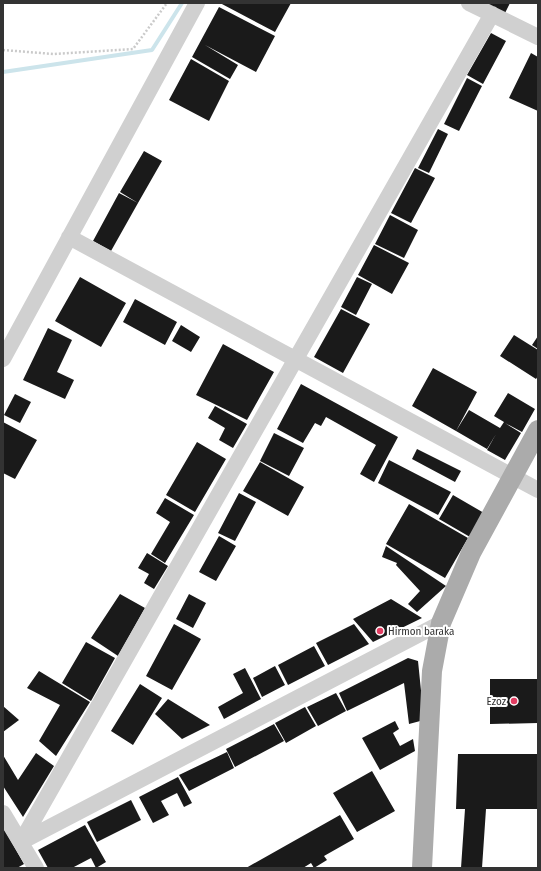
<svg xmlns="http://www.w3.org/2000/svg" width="541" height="871" font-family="'Fira Sans Condensed',sans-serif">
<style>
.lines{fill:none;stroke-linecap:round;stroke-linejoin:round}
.stream{stroke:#cce4eb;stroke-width:4}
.building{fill:#1a1a1a}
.path{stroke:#cacaca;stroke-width:2.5;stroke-dasharray:2 2;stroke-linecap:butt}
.minor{stroke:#d0d0d0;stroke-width:16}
.major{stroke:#ababab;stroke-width:20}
.poi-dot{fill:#e23d62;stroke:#fff;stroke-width:1.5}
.labels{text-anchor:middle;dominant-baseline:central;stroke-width:4;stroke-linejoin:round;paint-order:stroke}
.poi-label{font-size:11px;fill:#333;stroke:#fff;text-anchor:start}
</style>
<rect width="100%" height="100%" fill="#fff"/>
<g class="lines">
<path class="stream" d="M3 72 152 50 182 3"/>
</g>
<path class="building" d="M220 3H291L275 32Z
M484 3H510L505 13Z
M219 7 275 36 256 72 205 45 238 65 230 79 192 57Z
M491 33 506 41 483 84 467 75Z
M531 53 538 57V111L509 98Z
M191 59 229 81 209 121 169 100Z
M467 78 482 86 459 131 444 124Z
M438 129 448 134 429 173 418 168Z
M144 151 162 161 138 203 120 192Z
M415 168 435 178 411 223 391 213Z
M119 193 138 203 111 251 93 241Z
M390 215 418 230 404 258 375 244Z
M374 245 409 263 392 294 358 275Z
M80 277 126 303 101 347 55 321Z
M357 277 372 284 356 315 341 307Z
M135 299 177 322 165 345 123 322Z
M341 309 370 324 343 373 314 357Z
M181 325 200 337 191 352 172 341Z
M48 328 72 340 57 372 74 380 65 399 23 380Z
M514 335 538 350V376L536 379 500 356Z
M538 336V349L532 345Z
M223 344 274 372 247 420 196 395Z
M433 368 477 392 456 431 412 406Z
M301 384 398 437 374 482 360 474 376 445 326 417 321 426 315 423 303 443 277 429Z
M508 393 535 409 522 432 505 423 521 433 505 460 487 450 496 434 487 449 456 431 469 410 500 428 504 422 494 416Z
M15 394 31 402 20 423 4 415Z
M215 406 247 424 233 448 219 440 225 428 208 418Z
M3 422 37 440 15 479 3 473Z
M274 433 304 448 289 476 260 461Z
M197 442 226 459 195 512 166 495Z
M417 449 461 471 455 482 412 459Z
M389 460 451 492 438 515 378 483Z
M260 462 304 487 288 516 243 491Z
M239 493 256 502 235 541 218 533Z
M453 495 484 513 470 537 439 519Z
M165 498 194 515 165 563 151 554 170 522 156 513Z
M409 504 468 538 445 578 386 544Z
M219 536 236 546 216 581 199 572Z
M386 546 446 586 417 612 408 604 420 591 396 565 397 563 382 557Z
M147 553 168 566 154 589 144 583 149 574 138 568Z
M120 594 145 608 118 656 91 638Z
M189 594 206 603 193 628 176 619Z
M391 599 422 618 373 642 353 619Z
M174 624 201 639 172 690 146 676Z
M354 624 369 644 328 665 316 643Z
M86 642 115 658 91 701 62 683Z
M314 646 325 666 288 685 278 665Z
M408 658 418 661 424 720 409 724 404 683 347 711 339 693Z
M275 666 285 685 262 697 253 678Z
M245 668 261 699 224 719 218 707 243 693 233 674Z
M39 671 90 702 56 756 39 741 60 705 27 688Z
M490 679H538V723L490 724Z
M140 684 162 698 133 745 111 731Z
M336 693 346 711 318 726 307 707Z
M168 699 210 725 182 739 155 714Z
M3 706 19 720 3 732Z
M305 707 316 726 286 743 275 723Z
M395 721 399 729 393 733 400 746 413 739 415 751 380 770 362 738Z
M274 724 284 741 235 767 226 749Z
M227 752 234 768 189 791 179 775Z
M36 753 54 766 23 817 3 786V755L18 780Z
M458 754H538V809H486L482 868H461L465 809H456Z
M372 771 395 811 357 832 333 793Z
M178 777 192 803 184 807 177 793 161 801 169 815 153 823 139 797Z
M131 800 141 820 97 842 87 822Z
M340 815 354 839 324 856 327 860 314 868 311 863 303 868H246Z
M85 825 106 862 96 868 91 858 72 868H48L38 850Z
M3 827 24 864 17 868H3Z"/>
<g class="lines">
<path class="path" d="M3 50 53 54 133 49 167 3"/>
<path class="minor" d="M469 3 538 37
M69 237 538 490
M3 359 197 3
M3 813 36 868
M21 842 492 14
M21 842 441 623"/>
<path class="major" d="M422 868 432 671 441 623 471 553 538 430"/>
</g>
<g class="poi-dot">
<circle cx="380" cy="631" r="4"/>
<circle cx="514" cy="701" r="4"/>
</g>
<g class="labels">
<g class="poi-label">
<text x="388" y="631">Hirmon baraka</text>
<text x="506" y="701" text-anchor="end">Ezoz</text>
</g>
</g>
<rect width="541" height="871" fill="none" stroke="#333333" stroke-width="8"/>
</svg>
